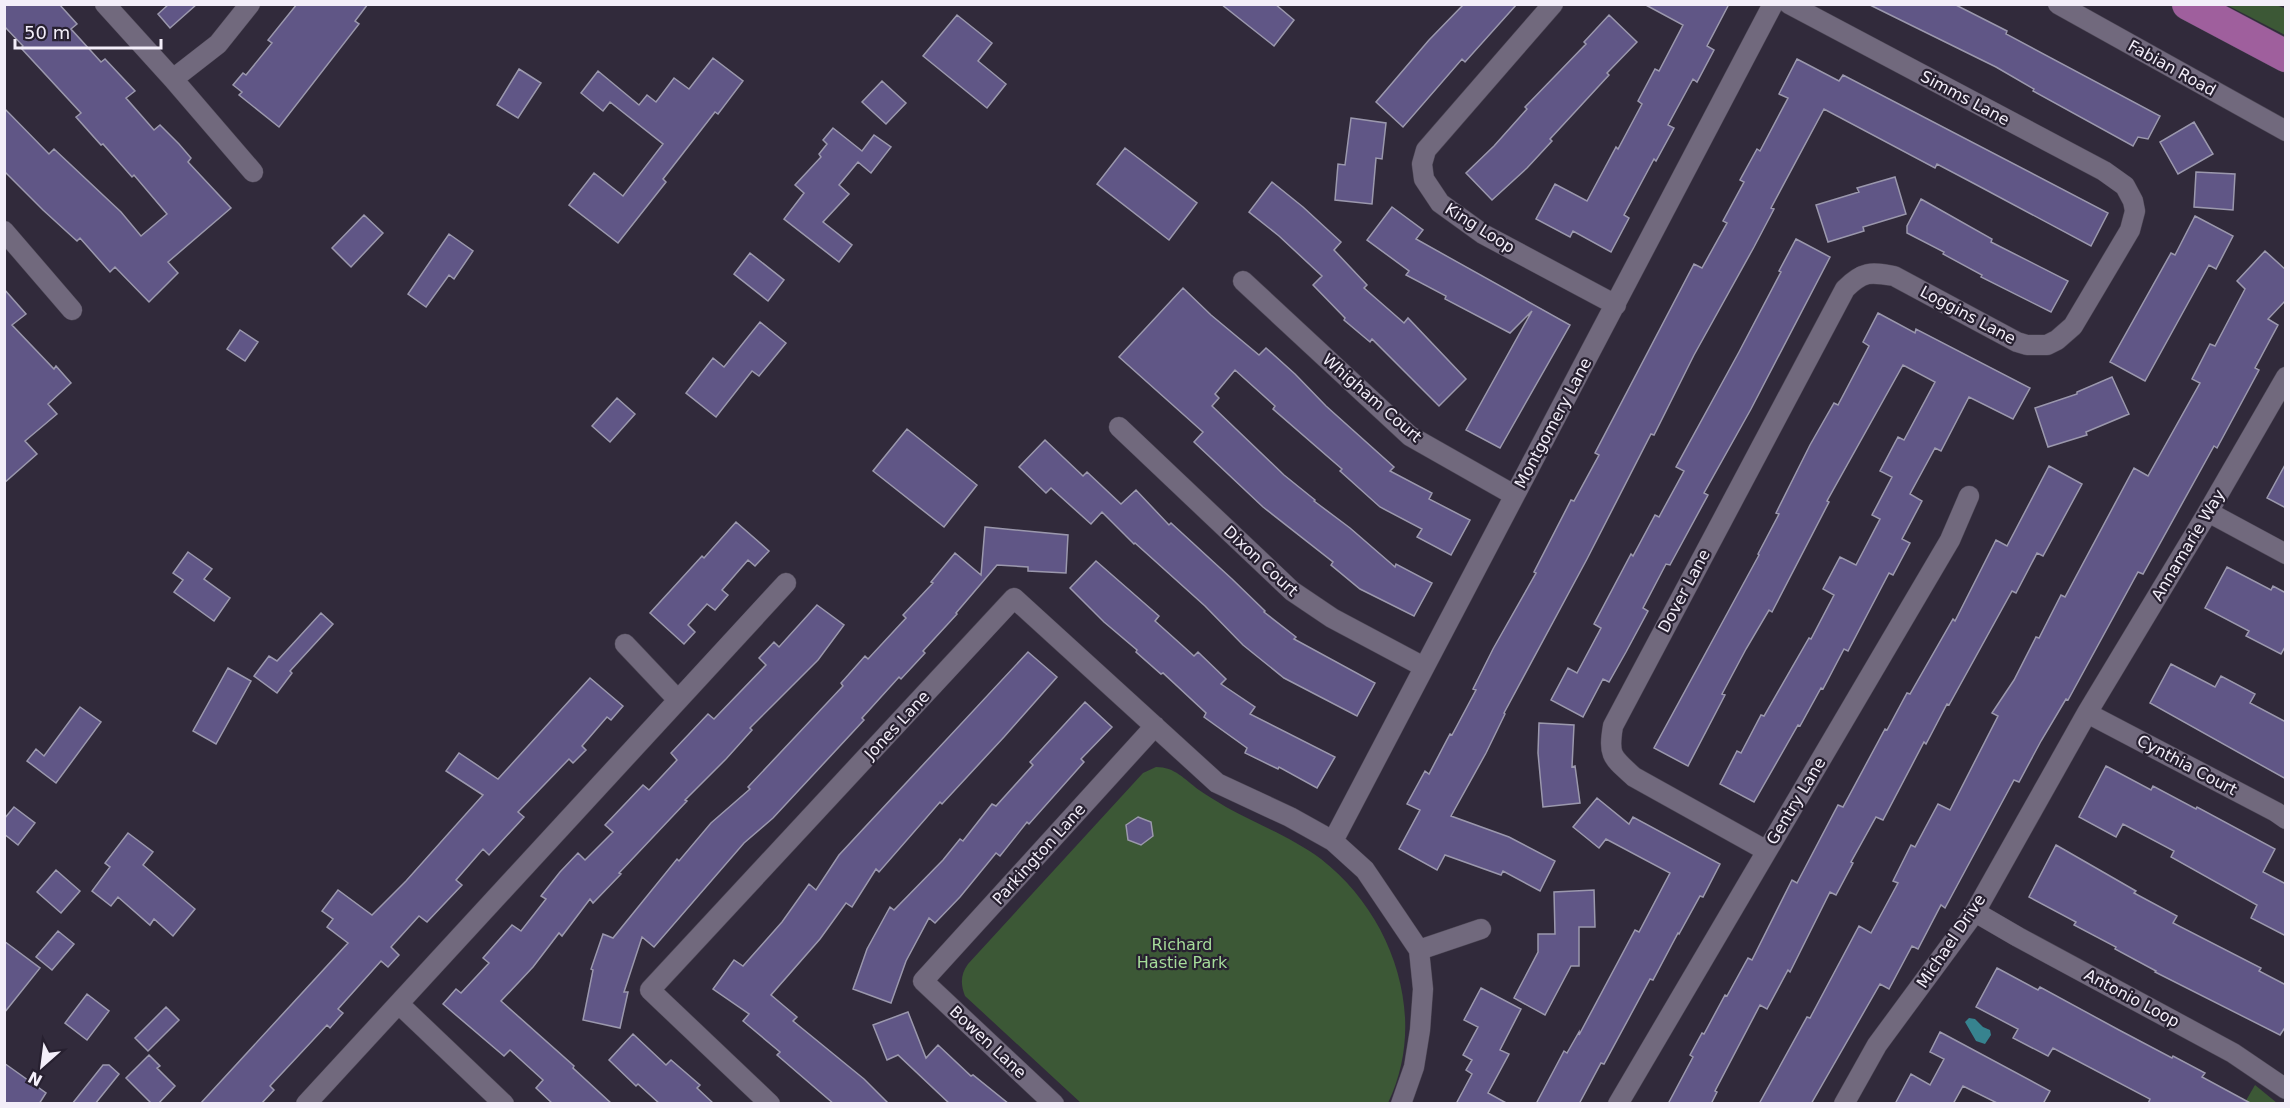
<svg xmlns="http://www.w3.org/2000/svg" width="2290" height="1108" font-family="'DejaVu Sans',sans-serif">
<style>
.green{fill:#3c5836}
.water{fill:#37838f}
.building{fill:#605686;stroke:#9b98ad;stroke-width:1.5}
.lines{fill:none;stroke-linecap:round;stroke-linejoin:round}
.street-casing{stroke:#4d4755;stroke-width:21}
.primary-casing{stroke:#4d4755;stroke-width:33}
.street{stroke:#71697d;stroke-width:20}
.primary{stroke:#9f5f9d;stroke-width:32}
.labels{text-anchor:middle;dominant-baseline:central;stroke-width:4.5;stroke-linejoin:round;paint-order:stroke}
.street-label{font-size:16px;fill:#f3eef9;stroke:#272030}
.park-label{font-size:16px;fill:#a6dc9a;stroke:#272030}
</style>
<rect width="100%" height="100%" fill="#312a3b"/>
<path class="green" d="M2227 5H2276L2284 8 2285 35Z
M1156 767C1175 767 1184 779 1199 790 1207 796 1217 801 1226 807 1257 824 1293 838 1321 859 1393 915 1429 1018 1388 1103H1081L965 996C960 983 961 974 968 964L1143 773Z
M2255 1085 2277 1103 2244 1104Z"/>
<path class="water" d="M1969 1018 1975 1019 1983 1027 1990 1030 1991 1035 1985 1044 1976 1041 1965 1022Z"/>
<path class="building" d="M4 4H59L77 24 71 29 101 62 105 59 135 91 126 98 154 130 160 125 179 144 191 158 188 162 231 208 168 262 178 273 149 302 115 267 110 272 80 238 77 241 43 210 4 171V108L49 154 54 149 121 212 141 236 167 214 134 175 132 177 103 144 101 145 76 117 81 113 21 48 23 46 4 26Z
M169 4H197L170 28 158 14Z
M297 4H368L355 21 359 24 279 127 239 95 242 92 233 85 243 73 246 75 272 43 268 40Z
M1221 4H1275L1294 20 1274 46Z
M1464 4H1517L1465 62 1462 59 1403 127 1376 102 1429 40Z
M1644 4H1729L1707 46 1714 50 1697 82 1693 79 1668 125 1674 128 1656 161 1654 159 1624 215 1629 218 1611 252 1573 231 1570 237 1536 219 1555 184 1587 201 1616 147 1618 149 1642 104 1638 101 1655 69 1659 71 1683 25Z
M1868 4H1954L2007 31 2006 34 2160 116 2148 139 2138 137 2133 146 2033 91 2034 89 1996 67Z
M957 15 992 43 978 61 1006 84 987 108 923 56Z
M1609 15 1637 42 1607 73 1609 75 1550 139 1552 141 1527 168 1492 200 1466 173 1494 146 1527 109 1525 107 1586 44 1584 42Z
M713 58 743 81 718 114 715 112 663 179 666 182 618 243 569 205 594 173 623 196 663 144 610 102 603 111 581 93 598 71 639 105 647 95 656 102 674 78 689 89Z
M1797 59 1839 81 1843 75 2108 213 2091 246 1973 183 1937 164 1935 168 1824 109 1771 208 1774 209 1754 247 1694 355 1654 435 1651 434 1587 559 1504 713 1505 714 1486 753 1451 816 1509 837 1555 861 1540 891 1503 871 1501 875 1445 855 1437 870 1399 849 1420 810 1407 804 1425 771 1429 774 1450 734 1452 735 1476 690 1473 689 1493 649 1536 573 1534 572 1571 500 1574 501 1599 455 1595 453 1694 264 1702 268 1727 223 1723 221 1744 182 1740 180 1757 149 1760 151 1788 98 1779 94Z
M519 69 541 83 518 118 497 105Z
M882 81 906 103 886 124 862 102Z
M1351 118 1386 123 1382 159 1376 158 1372 204 1335 200 1338 164 1345 165Z
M2194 122 2213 154 2178 174 2160 142Z
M833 128 862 151 874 135 891 147 871 173 858 162 839 185 849 194 823 222 852 245 839 262 784 219 804 193 795 185 821 157 819 154 827 144 823 140Z
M1125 148 1197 203 1169 240 1097 184Z
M2196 172 2235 174 2233 210 2194 207Z
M1895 177 1906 214 1863 227 1864 231 1828 242 1816 205 1859 192 1857 188Z
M1272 182 1303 207 1341 242 1334 250 1367 285 1364 288 1404 323 1408 318 1466 379 1439 406 1372 339 1370 342 1344 320 1345 318 1313 285 1322 276 1279 236 1249 212Z
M1921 199 1992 239 1991 242 2068 281 2051 312 1981 277 1982 275 1943 254 1944 252 1907 233V226Z
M1392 207 1423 230 1416 239 1570 325 1500 448 1466 430 1532 311 1510 333 1445 299 1446 296 1406 275 1409 271 1367 240Z
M364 215 383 233 351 267 332 248Z
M2195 216 2233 236 2216 269 2209 265 2145 381 2110 362 2171 253 2175 255Z
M449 234 473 251 454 279 449 275 426 307 408 294Z
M1796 239 1830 257 1751 409 1704 493 1708 495 1670 565 1666 564 1643 608 1648 611 1626 652 1609 682 1603 679 1583 717 1551 700 1568 668 1577 673 1601 628 1594 624 1631 554 1633 556 1655 515 1659 517 1684 471 1676 467 1739 352 1781 272 1779 271Z
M2265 251 2286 270V300L2268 319 2278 325 2255 368 2259 370 2217 448 2214 446 2143 574 2138 572 2068 700 2066 699 2041 741 2019 782 2014 780 1945 908 1941 905 1918 949 1912 946 1889 989 1880 984 1811 1104H1759L1807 1017 1810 1018 1859 926 1871 933 1898 883 1893 881 1911 845 1915 847 1938 804 1950 810 1998 716 1992 713 2014 680 2036 637 2039 638 2061 595 2065 597 2134 468 2148 476 2200 383 2192 379 2210 344 2215 346 2245 289 2237 281Z
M750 253 784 280 768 301 734 274Z
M1183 288 1211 315 1259 355 1266 348 1295 374 1326 406 1394 467 1390 471 1432 493 1429 499 1470 520 1451 555 1417 537 1422 529 1380 507 1340 471 1342 469 1273 409 1275 406 1235 370 1215 394 1219 398 1212 406 1284 475 1315 500 1314 501 1350 528 1395 567 1396 564 1432 583 1414 616 1360 589 1331 565 1333 562 1263 507 1194 442 1203 432 1119 357Z
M4 289 26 314 12 325 54 369 56 366 71 383 48 404 57 414 25 441 37 454 4 483Z
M1878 313 1915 333 1916 329 2030 388 2013 419 1969 397 1941 451 1935 448 1910 494 1922 501 1902 539 1910 543 1893 575 1889 573 1848 651 1844 649 1823 689 1821 688 1800 726 1798 725 1754 802 1720 784 1737 751 1741 753 1761 715 1764 716 1809 638 1811 639 1834 595 1823 589 1840 557 1856 565 1880 519 1872 515 1892 477 1880 471 1898 437 1904 440 1935 382 1903 365 1827 501 1829 502 1772 612 1769 610 1746 649 1722 694 1725 695 1688 766 1654 748 1759 555 1758 554 1779 514 1776 513 1810 445 1834 403 1838 405 1869 346 1863 342Z
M760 322 786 343 759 376 752 371 716 417 686 393 713 358 724 367Z
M240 330 258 342 245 361 227 349Z
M2112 377 2129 414 2086 432 2087 435 2048 447 2035 408 2077 394V392Z
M617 398 635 414 610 442 592 426Z
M907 429 977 485 944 527 873 471Z
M1045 440 1083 476 1087 472 1121 504 1136 490 1169 525 1171 523 1232 579 1265 611 1264 612 1296 637 1294 639 1375 683 1357 716 1284 678 1243 645 1205 606 1135 543 1134 544 1102 512 1091 524 1051 488 1046 493 1019 467Z
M2286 463V508L2267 498Z
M2049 466 2082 484 2043 556 2037 553 2016 593 2012 591 1949 705 1947 704 1926 744 1924 742 1883 820 1876 817 1851 862 1853 863 1836 895 1830 892 1790 972 1788 970 1767 1009 1760 1005 1715 1091 1717 1092 1711 1104H1668L1693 1057 1690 1055 1702 1033 1704 1034 1725 995 1727 996 1748 958 1752 960 1792 880 1797 883 1838 805 1843 807 1885 729 1887 730 1907 693 1910 694 1953 619 1955 621 1996 540 2007 546Z
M736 522 769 551 755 566 748 560 722 590 728 595 715 610 707 604 688 625 695 632 684 644 650 613 702 556 704 558Z
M985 527 1068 535 1066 573 1028 571V567L997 565 956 613 957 614 923 651 925 653 901 679 899 677 862 718 864 720 773 818 744 843 654 947 642 937 624 992H628L620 1028 583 1020 593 970 591 969 603 934 613 938 677 859 679 861 711 823 750 789 748 787 843 686 841 683 865 656 868 659 906 618 903 615 933 583 931 582 955 553 981 575Z
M188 552 212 569 204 579 230 598 214 621 174 592 183 580 173 573Z
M1096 561 1159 616 1155 621 1194 656 1198 652 1226 679 1221 684 1255 707 1250 714 1335 757 1317 788 1279 767 1278 769 1245 753 1247 748 1204 717 1206 713 1163 673 1161 674 1136 652 1137 650 1104 622 1070 588Z
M2227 567 2271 590 2273 586 2286 593V645L2281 654 2246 636 2249 631 2205 608Z
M817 605 844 625 818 660 750 728 752 730 726 759 685 800 687 801 619 873 621 874 593 903 590 899 562 936 559 933 533 967 501 1001 574 1066 573 1068 612 1104H553L536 1088 543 1080 510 1050 504 1056 443 1004 456 989 461 993 489 963 483 958 512 925 521 931 546 899 541 896 560 872 578 853 585 860 613 832 605 825 643 785 649 790 677 760 671 753 708 714 714 719 766 665 759 658 774 642 779 647Z
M321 613 333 624 290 671 292 673 277 693 254 676 269 656 277 661Z
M1028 652 1057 677 1004 737 942 804 940 802 879 872 876 869 852 907 846 903 820 939 771 995 797 1017 793 1021 864 1079 889 1104H834L777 1055 780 1052 743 1021 749 1014 713 989 734 960 743 966 782 922 809 884 816 890 839 855Z
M2171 664 2215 687 2221 676 2255 694 2250 703 2286 722V779L2150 703Z
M228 668 251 681 216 744 193 731Z
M590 678 623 706 611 720 607 717 582 746 586 750 573 763 569 759 518 812 524 817 489 855 483 849 456 880 462 885 427 922 419 916 391 947 399 955 388 967 381 961 338 1009 343 1013 330 1028 327 1025 270 1086 274 1090 261 1104H200L348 943 327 927 333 919 322 911 338 890 372 915 406 881 483 795 446 771 459 753 498 779Z
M1085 702 1112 727 1081 759 1084 762 1029 824 1027 822 1000 856 996 853 960 897 935 923 929 918 906 961 891 1003 853 989 867 949 890 907 894 910 943 860 960 839 963 841 992 804 996 806 1033 765 1030 762Z
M80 707 101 722 56 783 27 761 36 749 44 756Z
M1539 723 1574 725 1572 767 1575 766 1580 803 1543 807 1538 753Z
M2106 766 2151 790 2153 786 2196 809 2197 807 2275 849 2263 872 2286 884V936L2251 918 2257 905 2171 857 2174 851 2123 824 2116 837 2079 817Z
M1597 798 1629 824 1633 817 1720 864 1703 897 1700 896 1679 934 1678 933 1653 980 1650 979 1604 1064 1601 1063 1579 1104H1536L1564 1051 1567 1053 1579 1032V1035L1635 930 1639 932 1670 873 1606 839 1599 848 1573 827Z
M14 807 35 823 18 845 4 834V819Z
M1138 817 1151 822 1153 836 1141 845 1128 840 1126 825Z
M128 833 153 852 143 865 195 909 173 936 154 919 150 925 118 897 111 906 92 891 110 867 105 863Z
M2056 845 2136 891 2134 893 2177 916 2173 923 2261 968 2259 971 2286 985V1026L2280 1035 2155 972 2156 971 2115 949 2116 947 2074 925 2076 922 2029 897Z
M56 870 80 891 61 913 37 892Z
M1594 890 1595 927H1579V966H1571L1545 1015 1514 998 1538 952V934H1555L1554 892Z
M58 931 74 944 52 970 36 957Z
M4 941 40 968 4 1013Z
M1997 968 2038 990 2040 987 2119 1030 2172 1058 2173 1056 2205 1073 2202 1077 2252 1104H2148L2150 1099 2053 1048 2048 1056 2013 1038 2018 1029 1976 1007Z
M1481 988 1521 1009 1500 1050 1509 1054 1488 1093 1508 1104H1456L1472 1074 1466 1070 1472 1060 1463 1055 1478 1027 1464 1020Z
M87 994 109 1011 87 1040 65 1023Z
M166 1007 179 1020 148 1051 135 1038Z
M908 1012 926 1058 938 1045 971 1076 973 1075 1009 1104H950L898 1055 887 1060 873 1025Z
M1940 1032 2050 1091 2043 1104H1999L1963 1086 1953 1104H1895L1911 1074 1930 1085 1944 1059 1930 1052Z
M633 1034 666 1065 671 1060 700 1085 697 1088 714 1104H660L638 1084 636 1086 609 1060Z
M149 1055 160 1066 157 1068 175 1086 158 1104H152L126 1078Z
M4 1063 46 1093 39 1104H4Z
M103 1065H109L119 1074 95 1104H72Z"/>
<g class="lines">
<g class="street-casing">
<path id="street" d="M105 4 173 79 218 44 250 4
M1553 4 1426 150 1422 164 1424 179 1440 203 1483 234 1616 305
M2058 4 2286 131
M173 79 253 172
M4 231 72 310
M1243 281 1410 436 1514 495
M1119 427 1292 591 1332 618 1424 667
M2208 512 2286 554
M625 644 678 700
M2087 713 2276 812 2286 819
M1333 841 1773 4
M1767 851 1634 777C1612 757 1608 756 1613 726L1845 289C1863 271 1870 272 1894 276L2017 342 2027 345H2047L2057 340 2073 326 2130 230 2135 211 2133 201 2125 186 2104 171 1789 4
M1975 912 2018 937 2233 1053 2286 1089
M1419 950 1481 929
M399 1004 504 1104
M306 1104 786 583
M770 1104 650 990 1014 598 1217 783 1290 817 1333 841 1365 870 1419 950 1423 989 1420 1030 1414 1067 1401 1104
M1054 1104 923 981 1155 726
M1618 1104 1950 540 1969 496
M1844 1104 1877 1045 1975 912 2087 713 2208 512 2286 377"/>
</g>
<g class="primary-casing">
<path id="primary" d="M2188 4 2286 56"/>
</g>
<use href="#street" class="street"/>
<use href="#primary" class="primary"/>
</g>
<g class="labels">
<g class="street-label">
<text transform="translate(2172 68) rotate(29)">Fabian Road</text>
<text transform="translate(1965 98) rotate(28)">Simms Lane</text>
<text transform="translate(1480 228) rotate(32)">King Loop</text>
<text transform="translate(1968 315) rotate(28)">Loggins Lane</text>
<text transform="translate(1372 398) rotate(41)">Whigham Court</text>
<text transform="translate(1553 423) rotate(-62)">Montgomery Lane</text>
<text transform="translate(2188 545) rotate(-59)">Annamarie Way</text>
<text transform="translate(1261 561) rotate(43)">Dixon Court</text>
<text transform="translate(1684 591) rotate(-62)">Dover Lane</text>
<text transform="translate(897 725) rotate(-47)">Jones Lane</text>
<text transform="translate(2187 765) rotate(28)">Cynthia Court</text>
<text transform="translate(1796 801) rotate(-59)">Gentry Lane</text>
<text transform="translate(1039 854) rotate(-48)">Parkington Lane</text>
<text transform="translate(1951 941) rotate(-56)">Michael Drive</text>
<text transform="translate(2132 998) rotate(28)">Antonio Loop</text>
<text transform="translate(988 1042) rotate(43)">Bowen Lane</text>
</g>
<g class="park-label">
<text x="1182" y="944">Richard<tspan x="1182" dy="18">Hastie Park</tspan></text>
</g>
</g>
<rect width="2290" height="1108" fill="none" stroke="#f3eef9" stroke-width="12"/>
<g transform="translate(42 1066) rotate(208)" stroke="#272030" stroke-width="4.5" paint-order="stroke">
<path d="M0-4.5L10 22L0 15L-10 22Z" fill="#f3eef9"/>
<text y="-9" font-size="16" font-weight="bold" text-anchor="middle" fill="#f3eef9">N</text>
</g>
<path d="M15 39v9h146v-9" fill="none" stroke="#f3eef9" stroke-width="3"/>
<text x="24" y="39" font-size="18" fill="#f3eef9" stroke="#272030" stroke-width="4.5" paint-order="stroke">50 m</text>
</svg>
